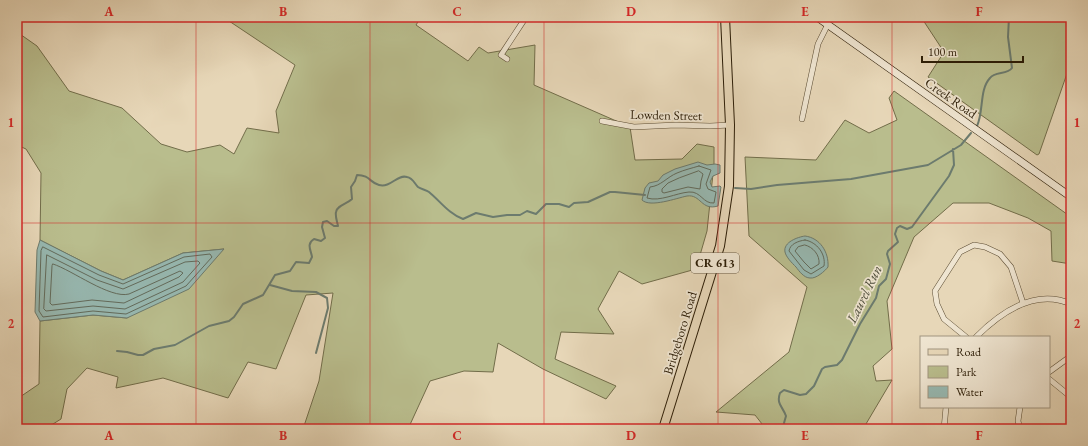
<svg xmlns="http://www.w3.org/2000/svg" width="1088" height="446" font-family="'EB Garamond',serif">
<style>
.green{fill:#b9bd8d;stroke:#726d4a}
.water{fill:#97b9b2;stroke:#6c7b6e}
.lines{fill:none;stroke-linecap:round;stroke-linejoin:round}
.shore{stroke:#626b5c;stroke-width:1}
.stream{stroke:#6c7b6e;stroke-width:2}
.minor-casing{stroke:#5b4c33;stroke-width:6}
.secondary-casing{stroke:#2c1d07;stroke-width:8}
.primary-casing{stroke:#2c1d07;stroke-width:10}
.minor{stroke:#efe5d1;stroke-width:5}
.secondary{stroke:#efe5d1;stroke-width:7}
.primary{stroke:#e7d7b8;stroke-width:8}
.grid{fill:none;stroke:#d62828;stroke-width:1;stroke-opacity:0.55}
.labels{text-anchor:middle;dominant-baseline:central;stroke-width:3.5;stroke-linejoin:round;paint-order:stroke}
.shield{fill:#efe5d1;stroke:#665944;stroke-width:1}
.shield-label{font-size:12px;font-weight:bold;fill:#2c1d07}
.street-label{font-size:13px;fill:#2c1d07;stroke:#efe5d1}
.water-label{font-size:14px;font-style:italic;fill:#4c4c3a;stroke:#efe5d1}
.neatline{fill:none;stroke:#d62828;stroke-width:1.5}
.grid-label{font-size:13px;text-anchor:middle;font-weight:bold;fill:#d62828}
</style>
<rect width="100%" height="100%" fill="#e7d7b8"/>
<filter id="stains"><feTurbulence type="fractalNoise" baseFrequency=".005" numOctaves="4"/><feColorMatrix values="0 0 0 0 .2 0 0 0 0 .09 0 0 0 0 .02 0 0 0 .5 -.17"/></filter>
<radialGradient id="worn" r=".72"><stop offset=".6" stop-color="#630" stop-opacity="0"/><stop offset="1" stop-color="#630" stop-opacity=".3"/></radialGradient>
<path class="green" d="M223 17H421L416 25 468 61 479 47 488 53 535 45 534 85 630 127 635 160 682 159 697 144 714 147V164L707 231 696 269 642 284 619 271 598 309 614 334 561 332 555 359 616 386 606 399 543 369 498 343 493 372 464 371 430 381 408 429H303L319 381 333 293 306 295 276 369 248 362 228 398 163 378 116 388 118 377 87 368 67 389 61 419 45 429H17V399L39 384 40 321 93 315 127 318 224 249 183 253 123 280 101 271 40 240 41 173 26 149 17 145V32L37 46 69 91 122 108 161 144 187 152 220 145 234 154 247 128 279 133 276 111 295 65Z
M921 17H1071V62L1039 154 1037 155 928 77 944 52Z
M894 91 1071 217V264L1052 261 1051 231 1028 218 989 203H953L914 237 887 301 892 349 873 366 876 381 892 380 863 429H766L755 415 716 412 789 352 807 287 749 236 745 157 816 160 845 120 869 133 897 120 889 98Z"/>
<path class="water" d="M698 162 707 165 715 164 720 165V173L713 176 710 182 712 187 720 186 721 187 718 206C701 211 701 194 687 196 677 198 650 208 642 200L645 188 649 183 658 181 663 175 675 169Z
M805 236C820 238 829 252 828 267 825 271 816 279 810 278 804 278 799 271 796 267 792 263 786 257 785 252 783 242 798 237 805 236Z
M40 240 101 271 123 280 183 253 224 249 189 289 127 318 93 315 40 321 35 312 37 250Z"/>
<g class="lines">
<path class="shore" d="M699 166 711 170 706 184 708 189 716 192 714 203C703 204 701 191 689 192 676 193 660 202 647 198L650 187C661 186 667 177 677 173 684 170 692 168 699 166Z
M699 171 703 174 701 181 700 189 688 187 664 193 662 192V189L668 183 679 178Z
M805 240C817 242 826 254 824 266L811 274 804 270 789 251C790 244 798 241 805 240Z
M805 245C813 247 820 255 819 264L811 269 804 262 795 251 798 247Z
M43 247 99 275 123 284 184 257 210 254 212 257 186 286 126 314 93 311 43 317 39 311 41 251Z
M47 255 97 280 123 289 185 262 198 261 200 263 183 282 125 309 93 306 46 311 44 309Z
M53 264C72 270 110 299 129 294L180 271 183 273 179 277 124 303 92 300 52 305 50 303 52 266Z"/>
<path class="stream" d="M977 126C984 111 979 90 990 78 995 71 1007 75 1012 68L1008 37 1009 17
M735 188 751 189 777 185 851 179 928 165 961 145 971 133
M270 285 292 291 316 292 327 298 328 308 316 353
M117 351 127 352 138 355H143L154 349 175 345 209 326 229 321 234 317 243 304 263 295 275 275 290 271 296 262 309 263 312 257C311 250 306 244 314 239L321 241 325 238 322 227 323 222 327 221 334 226H338C337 221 335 216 336 212 337 205 347 204 352 199L351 187 355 181 357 175C370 175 370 183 379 185 391 188 397 174 407 177 413 178 414 183 418 187 421 189 426 190 429 192 440 201 449 214 463 219L476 213 493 217 507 215H520L527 211 536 214 546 204H559L569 207 574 203 588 202 610 192H615L645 195
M785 429 784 423 786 416C783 407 776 404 780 393L784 390 800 395 806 394 814 386 822 369 825 367 837 365 842 360 860 324 876 298 879 286 886 279 890 264 887 254 888 251 898 242 895 234 897 228 900 226 907 229 912 227 949 176 954 165 953 149"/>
<g class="minor-casing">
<path id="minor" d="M507 59 501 55 526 17
M802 119 818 44 828 24
M602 121 634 127 676 125 710 126 730 125
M966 337 944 319 937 304 935 291 960 252 974 245 985 247 1000 254 1011 267 1023 303
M976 337C1000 313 1035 288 1071 304
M1049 372 1071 356
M1049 379 1071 397
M129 429 159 427 168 429
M944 429 946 407
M1020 429 1018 421 1020 407"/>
</g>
<g class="secondary-casing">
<path id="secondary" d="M817 17 1071 197"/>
</g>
<g class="primary-casing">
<path id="primary" d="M663 429 720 246 729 186 730 125 725 17"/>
</g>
<use href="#minor" class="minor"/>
<use href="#secondary" class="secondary"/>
<use href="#primary" class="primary"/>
</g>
<path class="grid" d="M196 17V429M370 17V429M544 17V429M718 17V429M892 17V429M17 223H1071"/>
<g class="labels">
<rect class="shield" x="691" y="253" width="48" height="20" rx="3"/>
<g class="shield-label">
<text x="715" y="263">CR 613</text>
</g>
<g class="street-label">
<text transform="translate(951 98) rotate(35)">Creek Road</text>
<text transform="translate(666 115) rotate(1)">Lowden Street</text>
<text transform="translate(680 333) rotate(-73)">Bridgeboro Road</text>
</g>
<g class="water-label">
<text transform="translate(864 294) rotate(-64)">Laurel Run</text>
</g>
</g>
<rect width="1088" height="446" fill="none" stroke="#e7d7b8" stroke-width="44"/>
<rect x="920" y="336" width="130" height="72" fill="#efe5d1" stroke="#a19580"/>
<rect x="928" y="349" width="20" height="6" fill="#e7d7b8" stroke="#a19580"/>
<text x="956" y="356" font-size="12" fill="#2c1d07">Road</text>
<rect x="928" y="366" width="20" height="12" fill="#b9bd8d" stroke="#a19580"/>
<text x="956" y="376" font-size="12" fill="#2c1d07">Park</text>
<rect x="928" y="386" width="20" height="12" fill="#97b9b2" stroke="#a19580"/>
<text x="956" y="396" font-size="12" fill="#2c1d07">Water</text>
<path d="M922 56v6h101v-6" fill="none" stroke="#2c1d07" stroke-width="2"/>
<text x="928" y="56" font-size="12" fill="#2c1d07" stroke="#efe5d1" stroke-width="3" paint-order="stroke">100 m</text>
<rect x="22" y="22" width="1044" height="402" class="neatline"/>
<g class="grid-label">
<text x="109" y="16">A</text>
<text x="283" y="16">B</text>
<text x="457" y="16">C</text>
<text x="631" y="16">D</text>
<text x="805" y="16">E</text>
<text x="979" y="16">F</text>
<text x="11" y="127">1</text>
<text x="1077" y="127">1</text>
<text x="11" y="328">2</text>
<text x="1077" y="328">2</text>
<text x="109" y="440">A</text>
<text x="283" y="440">B</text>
<text x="457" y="440">C</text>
<text x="631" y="440">D</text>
<text x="805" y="440">E</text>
<text x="979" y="440">F</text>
</g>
<rect width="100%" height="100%" filter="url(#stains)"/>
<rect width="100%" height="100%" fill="url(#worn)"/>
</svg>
